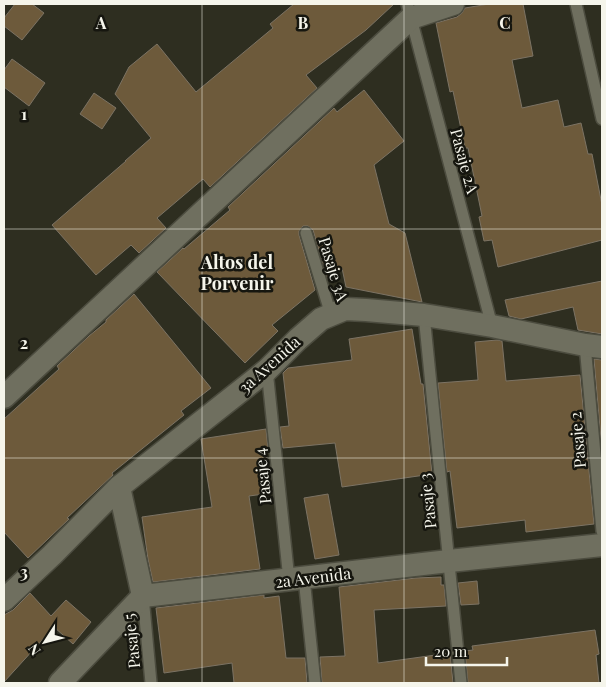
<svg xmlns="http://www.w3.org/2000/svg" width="606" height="687" font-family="'Playfair Display',serif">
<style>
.building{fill:#6d5a3b;stroke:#7c7364}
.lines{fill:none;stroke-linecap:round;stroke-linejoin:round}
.service-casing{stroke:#4c4c3f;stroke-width:14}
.minor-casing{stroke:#4c4c3f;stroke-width:25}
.service{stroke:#6f6f5f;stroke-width:11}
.minor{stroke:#6f6f5f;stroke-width:22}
.grid{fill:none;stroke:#f5f5eb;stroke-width:1;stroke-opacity:0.55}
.labels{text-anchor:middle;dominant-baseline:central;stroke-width:5;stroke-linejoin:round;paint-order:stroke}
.street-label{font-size:16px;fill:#f5f5eb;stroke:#16160f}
.neighbourhood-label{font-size:18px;font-weight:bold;fill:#f5f5eb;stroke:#16160f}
.grid-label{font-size:16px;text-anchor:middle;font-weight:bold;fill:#f5f5eb;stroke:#16160f;stroke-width:5;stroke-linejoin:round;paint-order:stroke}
</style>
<rect width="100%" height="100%" fill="#2e2e20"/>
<path class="building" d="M15 4H32L44 13 22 40 4 26V18Z
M294 4H394L366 30 306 75 317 88 210 187 203 179 157 218 166 228 139 253 131 245 96 275 52 225 126 161H125L151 138 115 94 129 67 157 44 196 92 273 28 270 24Z
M489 4H523L533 56 512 60 522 108 558 100 564 127 581 123 588 154H592L602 205V240L498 267 492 240 484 241 479 217 482 216 468 148H465L453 91 450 92 436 23 457 17 462 13 465 8Z
M12 59 45 83 29 106 4 87V70Z
M364 90 404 141 374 165 389 224 405 233 422 302 346 287 342 268 328 280 313 230 308 226H303L299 231V235L315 290 272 325 278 331 245 363 157 272 183 248 184 249 230 210 228 207 334 108 337 112Z
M94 93 116 108 102 129 80 114Z
M602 281V334L578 330 573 307 521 319 509 316 505 300Z
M134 294 211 388 181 411 184 415 112 473 113 475 67 518 69 519 28 558 4 532V419L59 369 57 366 89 336 106 322V320Z
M412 329 421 384H423L432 474 342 487 335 443 283 448 280 427 289 426 283 373 288 368 352 360 349 339Z
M497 340 502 341 506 381 580 375 594 524 526 532 525 520 457 528 450 471 447 472 438 383 478 380 475 342Z
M594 359 602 360V451Z
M266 429 268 449H265L272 493 249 496 260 569 153 582 148 559 142 517 212 507 201 439Z
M328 494 339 555 315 559 304 498Z
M441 577V585H444L446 606 374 610 378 663 450 653 453 683H322L320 657 345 656 339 587 416 578Z
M477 581 479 604 461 605 458 583Z
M30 593 51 616 66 600 91 622 73 644 54 627 4 682V615L13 610Z
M264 595V598L279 596 286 658H305L307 683H234L232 663 164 673 156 608Z
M595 630 599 654 596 655 599 683H468L465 651 473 650 472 646Z"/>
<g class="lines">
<g class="service-casing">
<path id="service" d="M407 4 411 18 492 326
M576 4 602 119
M306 233 331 315
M424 315 461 683
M585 345 602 531
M267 370 289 580
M304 578 315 683
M143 596 151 683"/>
</g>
<g class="minor-casing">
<path id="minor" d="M4 397 411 18 453 4
M119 487 143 596
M4 600 52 555 119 487 267 370 298 339 321 319 345 309 366 310 424 315 492 326 585 345 602 347
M60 683 143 596 449 561 602 545"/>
</g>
<use href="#service" class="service"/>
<use href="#minor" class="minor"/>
</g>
<path class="grid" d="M202 4V683M404 4V683M4 229H602M4 458H602"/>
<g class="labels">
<g class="street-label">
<text transform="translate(465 161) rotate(75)">Pasaje 2A</text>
<text transform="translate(334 269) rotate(73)">Pasaje 3A</text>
<text transform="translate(269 364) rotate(-42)">3a Avenida</text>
<text transform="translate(577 440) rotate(-95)">Pasaje 2</text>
<text transform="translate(262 476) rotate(-96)">Pasaje 4</text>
<text transform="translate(427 501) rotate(-96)">Pasaje 3</text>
<text transform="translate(313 577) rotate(-7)">2a Avenida</text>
<text transform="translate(131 641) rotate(-96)">Pasaje 5</text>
</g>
<g class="neighbourhood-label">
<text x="237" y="262">Altos del<tspan x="237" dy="21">Porvenir</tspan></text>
</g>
</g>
<g class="grid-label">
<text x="101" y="29">A</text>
<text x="303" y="29">B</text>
<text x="505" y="29">C</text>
<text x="24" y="120">1</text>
<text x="24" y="349">2</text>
<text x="24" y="578">3</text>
</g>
<rect width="606" height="687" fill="none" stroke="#f5f5eb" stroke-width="10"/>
<g transform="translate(45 642) rotate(234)" stroke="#16160f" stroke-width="4" paint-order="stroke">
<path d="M0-4L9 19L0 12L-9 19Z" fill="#f5f5eb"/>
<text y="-8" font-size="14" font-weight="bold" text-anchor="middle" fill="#f5f5eb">N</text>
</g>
<path d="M426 657v8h81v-8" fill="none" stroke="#f5f5eb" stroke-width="2.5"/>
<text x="434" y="657" font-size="15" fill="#f5f5eb" stroke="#16160f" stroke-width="4" paint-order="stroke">20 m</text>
</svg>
